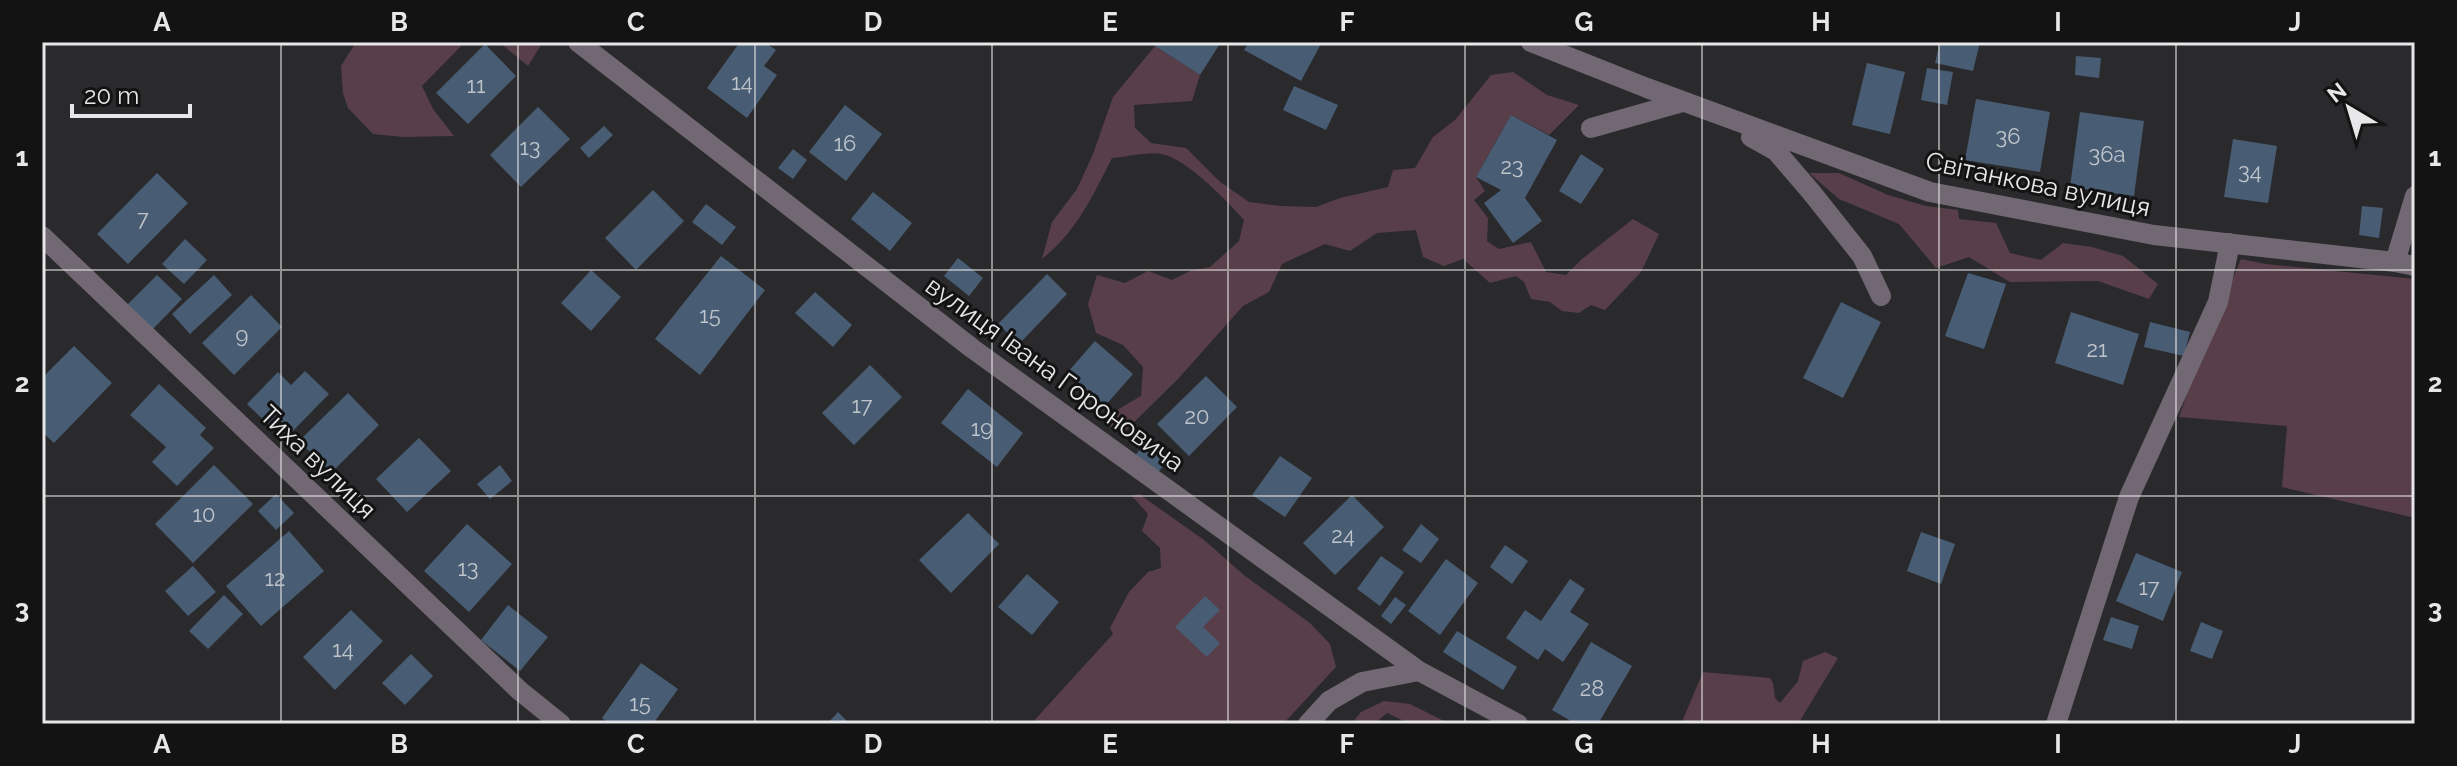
<svg xmlns="http://www.w3.org/2000/svg" width="2457" height="766" font-family="Raleway,sans-serif">
<style>
.green{fill:#583e48}
.building{fill:#485d74}
.lines{fill:none;stroke-linecap:round;stroke-linejoin:round}
.minor{stroke:#716873;stroke-width:20}
.grid{fill:none;stroke:#e7e6e8;stroke-width:2;stroke-opacity:0.55}
.labels{text-anchor:middle;dominant-baseline:central;stroke-width:6;stroke-linejoin:round;paint-order:stroke}
.number-label{font-size:22px;fill:#bfc4cb}
.street-label{font-size:26px;fill:#e7e6e8;stroke:#131314}
.neatline{fill:none;stroke:#e7e6e8;stroke-width:3}
.grid-label{font-size:26px;text-anchor:middle;font-weight:bold;fill:#e7e6e8}
</style>
<rect width="100%" height="100%" fill="#2a2a2c"/>
<path class="green" d="M356 42H465L422 86 433 109 454 136 403 137 373 134 348 108 343 93 341 66Z
M499 42H539L541 45 528 66Z
M1155 46 1200 75 1192 101 1134 105 1135 128 1151 143 1186 148 1219 181 1249 202 1281 206 1316 207 1340 198 1388 187 1393 170 1415 168 1433 137 1455 120 1491 75 1513 72 1547 95 1579 105 1549 135 1511 115 1476 177 1485 191 1474 200 1488 218 1487 241 1499 249 1531 242 1546 272 1566 275 1582 259 1633 219 1659 234 1641 272 1605 310 1591 305 1579 313 1562 311 1550 302 1531 299 1524 282 1516 276 1490 283 1463 259 1444 266 1423 257 1416 230 1377 233 1350 251 1325 244 1282 264 1269 292 1243 306 1178 379 1122 434 1094 415 1112 413 1141 396 1143 367 1123 345 1096 333 1088 304 1097 275 1125 283 1148 271 1172 280 1190 271 1210 267 1239 241 1244 220C1226 200 1188 160 1162 154 1150 151 1125 157 1112 158 1092 197 1077 231 1042 259L1052 222 1077 189 1093 154 1113 97Z
M1809 173H1839L1888 195 1926 206 1958 210 1959 219 1996 223 2010 253 2041 260 2063 243 2092 247 2123 256 2158 284 2149 299 2098 281 2010 282 1969 257 1936 268 1899 224 1839 199Z
M2241 259 2266 264 2415 279V518L2282 487 2287 426 2179 417 2199 358Z
M1139 494 1204 540 1245 576 1310 623 1330 644 1336 667 1283 724H1031L1113 634 1110 628 1129 592 1148 572 1161 568 1160 548 1142 531 1148 514 1132 496Z
M1825 652 1838 658 1798 724H1681L1703 672 1770 678 1773 683 1775 698 1780 703 1798 681 1803 661Z
M1384 701 1410 704 1450 724H1410L1387 713 1374 724H1351L1361 712Z"/>
<path class="building" d="M740 42H764L776 50 764 66 777 75 747 118 707 88Z
M1157 42H1221L1200 75 1155 46Z
M1249 42H1322L1301 81 1244 50Z
M1940 42H1980L1973 71 1935 63Z
M485 44 516 76 468 124 436 93Z
M2076 56 2101 58 2099 78 2075 75Z
M1867 63 1905 72 1890 134 1852 125Z
M1927 68 1953 72 1947 105 1921 100Z
M1294 86 1338 105 1326 130 1283 110Z
M1976 99 2050 112 2040 172 1965 160Z
M845 105 882 134 846 181 809 152Z
M538 107 570 139 521 187 490 155Z
M2080 112 2144 121 2134 196 2070 187Z
M1511 115 1557 140 1525 198 1542 221 1513 243 1484 203 1501 190 1476 177Z
M604 126 613 135 589 158 580 148Z
M2233 139 2277 146 2268 203 2224 197Z
M793 149 807 160 793 179 778 168Z
M1581 154 1604 169 1581 204 1559 191Z
M157 173 188 203 128 264 97 234Z
M653 190 684 221 636 270 605 238Z
M873 192 912 223 890 251 851 219Z
M706 204 736 227 722 245 692 222Z
M2362 206 2383 208 2379 238 2359 235Z
M185 239 207 260 184 284 162 264Z
M721 256 765 290 700 375 655 339Z
M958 258 983 278 969 296 944 276Z
M591 270 621 297 591 331 561 303Z
M1968 273 2006 284 1984 349 1945 336Z
M1047 274 1067 294 1019 344 998 324Z
M157 275 182 299 151 331 126 306Z
M214 275 232 295 190 334 172 314Z
M815 292 852 325 833 347 795 313Z
M251 295 282 327 234 375 202 343Z
M1841 302 1881 322 1843 398 1803 378Z
M2071 312 2139 334 2123 385 2055 363Z
M2150 322 2190 332 2184 356 2144 347Z
M1095 341 1133 374 1105 406 1067 373Z
M74 346 112 383 54 443 42 432V378Z
M870 365 902 397 854 445 822 413Z
M305 371 329 394 284 440 247 404 278 372 291 385Z
M1206 376 1237 407 1189 456 1157 424Z
M159 384 206 428 200 435 214 448 177 486 152 462 166 447 130 415Z
M968 389 1023 433 997 467 941 423Z
M348 393 379 425 331 473 299 441Z
M419 438 451 471 407 512 376 479Z
M1146 442 1168 460 1156 475 1134 457Z
M1280 456 1312 478 1285 517 1252 495Z
M214 465 253 504 193 563 155 524Z
M500 465 512 481 490 499 477 484Z
M276 494 294 513 276 530 258 511Z
M1352 495 1384 527 1335 575 1303 543Z
M968 513 999 544 951 593 919 560Z
M467 524 512 564 469 612 424 571Z
M1421 524 1439 539 1421 563 1402 550Z
M289 531 324 571 261 626 226 586Z
M1921 532 1955 544 1941 584 1907 571Z
M1505 545 1528 561 1512 584 1490 567Z
M2136 553 2182 572 2163 621 2116 601Z
M1381 556 1404 572 1380 606 1357 589Z
M1446 559 1478 583 1440 635 1408 611Z
M193 566 216 592 188 616 165 591Z
M1027 574 1059 602 1032 635 998 607Z
M1570 579 1585 589 1570 612 1589 624 1563 662 1545 649 1538 660 1506 638 1525 610 1541 621Z
M224 595 243 614 208 649 189 631Z
M1205 596 1220 610 1203 627 1220 643 1207 657 1175 627Z
M1395 597 1406 605 1391 624 1381 616Z
M508 605 548 637 520 671 481 640Z
M351 610 383 641 335 690 303 657Z
M2111 617 2139 626 2132 649 2103 640Z
M2201 622 2223 631 2212 659 2190 651Z
M1457 631 1517 667 1503 690 1443 652Z
M1591 642 1632 666 1598 724H1576L1552 710Z
M411 654 433 676 405 705 382 683Z
M641 663 678 689 653 724H610L602 718Z
M838 712 850 724H827Z"/>
<g class="lines">
<path class="minor" d="M578 42 973 349 1419 671 1518 724
M1531 42 1647 88 1930 192 2154 235 2395 262 2415 266
M1591 128 1683 102
M1751 137 1776 151 1812 193 1862 256 1881 296
M42 236 520 691 561 724
M2395 262 2415 196
M1308 724 1329 701 1362 682 1419 671
M2056 724 2129 497 2218 302 2230 243"/>
</g>
<path class="grid" d="M281 42V724M518 42V724M755 42V724M992 42V724M1228 42V724M1465 42V724M1702 42V724M1939 42V724M2176 42V724M42 270H2415M42 496H2415"/>
<g class="labels">
<g class="number-label">
<text x="742" y="82">14</text>
<text x="476" y="85">11</text>
<text x="2008" y="136">36</text>
<text x="845" y="143">16</text>
<text x="530" y="147">13</text>
<text x="2107" y="154">36а</text>
<text x="1512" y="166">23</text>
<text x="2250" y="171">34</text>
<text x="143" y="218">7</text>
<text x="710" y="315">15</text>
<text x="242" y="335">9</text>
<text x="2097" y="349">21</text>
<text x="862" y="405">17</text>
<text x="1197" y="416">20</text>
<text x="982" y="428">19</text>
<text x="204" y="514">10</text>
<text x="1343" y="535">24</text>
<text x="468" y="568">13</text>
<text x="275" y="578">12</text>
<text x="2149" y="587">17</text>
<text x="343" y="649">14</text>
<text x="1592" y="688">28</text>
<text x="640" y="703">15</text>
</g>
<g class="street-label">
<text transform="translate(2038 184) rotate(12)">Світанкова вулиця</text>
<text transform="translate(1055 374) rotate(36)">вулиця Івана Гороновича</text>
<text transform="translate(318 462) rotate(44)">Тиха вулиця</text>
</g>
</g>
<rect width="2457" height="766" fill="none" stroke="#131314" stroke-width="88"/>
<g transform="translate(2349 108) rotate(322)" stroke="#131314" stroke-width="6" paint-order="stroke">
<path d="M0-6L14 30L0 20L-14 30Z" fill="#e7e6e8"/>
<text y="-12" font-size="22" font-weight="bold" text-anchor="middle" fill="#e7e6e8">N</text>
</g>
<path d="M72 104v12h118v-12" fill="none" stroke="#e7e6e8" stroke-width="4"/>
<text x="84" y="104" font-size="24" fill="#e7e6e8" stroke="#131314" stroke-width="6" paint-order="stroke">20 m</text>
<rect x="44" y="44" width="2369" height="678" class="neatline"/>
<g class="grid-label">
<text x="162" y="31">A</text>
<text x="399" y="31">B</text>
<text x="636" y="31">C</text>
<text x="873" y="31">D</text>
<text x="1110" y="31">E</text>
<text x="1347" y="31">F</text>
<text x="1584" y="31">G</text>
<text x="1821" y="31">H</text>
<text x="2058" y="31">I</text>
<text x="2295" y="31">J</text>
<text x="22" y="166">1</text>
<text x="2435" y="166">1</text>
<text x="22" y="392">2</text>
<text x="2435" y="392">2</text>
<text x="22" y="618">3</text>
<text x="2435" y="618">3</text>
<text x="162" y="753">A</text>
<text x="399" y="753">B</text>
<text x="636" y="753">C</text>
<text x="873" y="753">D</text>
<text x="1110" y="753">E</text>
<text x="1347" y="753">F</text>
<text x="1584" y="753">G</text>
<text x="1821" y="753">H</text>
<text x="2058" y="753">I</text>
<text x="2295" y="753">J</text>
</g>
</svg>
